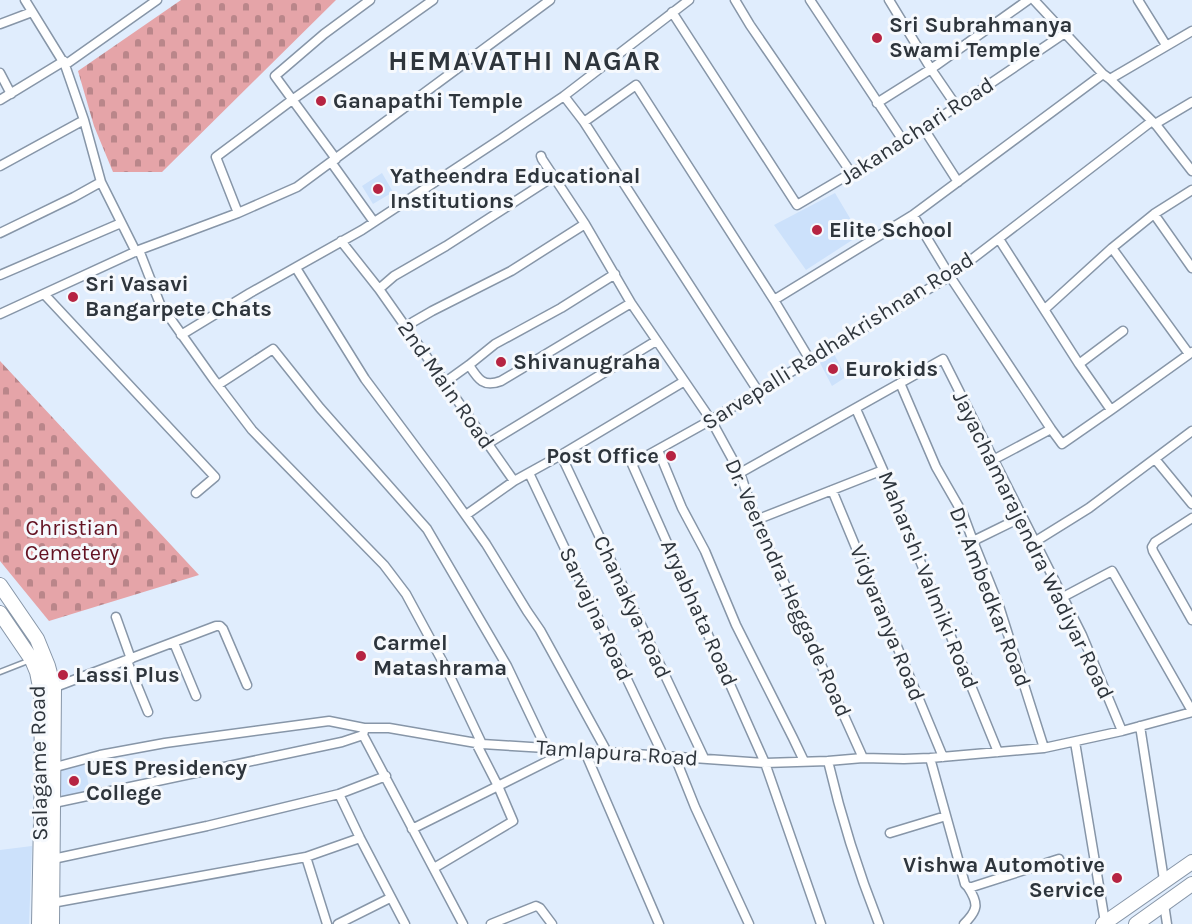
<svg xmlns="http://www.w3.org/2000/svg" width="1192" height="924" font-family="Karla,sans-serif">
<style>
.built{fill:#cce1fb}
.cemetery{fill:url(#cemetery-stones)}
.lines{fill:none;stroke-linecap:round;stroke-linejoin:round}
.lane-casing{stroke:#8796a8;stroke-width:7}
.street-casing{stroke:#8796a8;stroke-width:11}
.primary-casing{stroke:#8796a8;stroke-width:16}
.lane{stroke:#fff;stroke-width:4}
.street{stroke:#fff;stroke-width:8}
.primary{stroke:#fff;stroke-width:14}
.poi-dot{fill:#b62442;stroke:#f6f9fd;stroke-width:2}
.labels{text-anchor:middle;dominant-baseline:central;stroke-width:6;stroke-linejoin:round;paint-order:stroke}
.poi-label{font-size:22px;font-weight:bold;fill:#2e353c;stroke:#f6f9fd;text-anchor:start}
.street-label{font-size:22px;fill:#2e353c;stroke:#f6f9fd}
.park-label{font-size:22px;fill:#631222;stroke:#f6f9fd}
.district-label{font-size:28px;font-weight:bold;letter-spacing:1.5px;fill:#2e353c;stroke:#f6f9fd}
</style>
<defs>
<pattern id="cemetery-stones" width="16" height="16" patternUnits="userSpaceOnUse" patternTransform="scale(1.5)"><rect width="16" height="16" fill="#e5a4a8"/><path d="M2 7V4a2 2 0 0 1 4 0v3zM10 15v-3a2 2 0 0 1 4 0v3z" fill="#ba868a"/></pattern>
</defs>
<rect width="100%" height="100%" fill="#e0edfd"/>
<path class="built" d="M382 173 393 192 373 204 362 186Z
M835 193 860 235 806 270 774 225Z
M833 352 846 377 832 386 819 361Z
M85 765 90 793 62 799 59 770Z
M32 846 29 924H0V850Z"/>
<path class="cemetery" d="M181 0H336L162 172H113L94 126 78 71Z
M0 362V361L199 575 49 621 0 561Z"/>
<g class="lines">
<g class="lane-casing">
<path id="lane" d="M0 672 28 661"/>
</g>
<g class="street-casing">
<path id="street" d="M25 0 65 65
M735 0 750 25 852 174
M810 0 904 142
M889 0 931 69 957 107
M1034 0 1103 74 1110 79 1157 126 1192 171
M1138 0 1166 45
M672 12 797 205 904 142 1065 33
M0 24 32 12
M0 73 11 94
M1110 79 1192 31
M564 96 584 122 758 391
M0 100 64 61
M877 103 931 69 1028 0
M84 120 101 182
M584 122 636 85 774 300 810 360
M1155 124 1192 102
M924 129 958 182
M541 156 542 159 585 224 631 303 711 420 740 473 756 520 863 758
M336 159 275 76 324 34 370 0
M331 162 374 222
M0 166 84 120 65 65 157 0
M238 213 216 157 292 100 433 0
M1154 214 1192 268
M913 215 953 281 1051 429 1062 444 1111 410 1192 352
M0 233 74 197 101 182 136 252
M999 239 1079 364 1111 410
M341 241 379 289 514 481
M1112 248 1189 354
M139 250 160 304 214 380 252 430 384 565 406 594 446 668 482 744
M296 268 365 379 444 485 486 544 527 611 540 630 607 752
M0 275 121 223
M379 289 394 276 446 246 553 177
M44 294 215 477 196 493
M774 300 913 215 1103 74
M1045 309 1112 248 1154 214 1192 190
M0 314 139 250 238 213 297 187 550 0
M406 328 413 322 432 311 511 271 585 224
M181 335 250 293 362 230 502 138 564 96 689 0
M1079 364 1123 331
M469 365C478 379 483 388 501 381L631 303
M444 383 469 365 495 344 561 308 615 274
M900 383 936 467 963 514 973 541 999 606 1044 748
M218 385 273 349 320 408 427 529 507 666 546 748
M856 409 883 470 998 752
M487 444 656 341
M658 450 682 508 705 551 736 625 793 738 804 761
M561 455 704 758
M1155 459 1192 504
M993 460 1051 429
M529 473 663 755
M740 473 943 359 1082 635 1122 731
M832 490 943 757
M466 515 514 481 561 455 683 382
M1192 518 1155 542 1152 547 1153 551 1192 620
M756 520 883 470
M973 541 1022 517
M1036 541 1089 508 1192 431
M1063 597 1112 571 1192 711
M116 617 131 659
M174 643 196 696
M127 661 148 712
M50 689 216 626H220L223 629 247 685
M1140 726 1164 880
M364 731 363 735 463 924
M1075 742 1105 922
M585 752 659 924
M675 757 695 807 749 924
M930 758 965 884 968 887H972L1059 859
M828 761C841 817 858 871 879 924
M52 768 100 755 165 743 329 721 364 728H389L482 744 546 748 566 752H607L765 763 828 761 863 758 904 759 930 758 1044 748 1122 731 1192 712
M386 776 339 794 360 838 405 924
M54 803 342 742 363 735
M412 829 566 752
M890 833 946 816
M306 857 327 924
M53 859 207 826 339 794
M434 868 513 821 498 786 476 743
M52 903 306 857 360 838
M1164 904 1167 924
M338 924 390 898
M491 924 536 906 540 908 552 924
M821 924 765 763 632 464 711 420 950 276 1152 121
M964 924C978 910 979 904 968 887"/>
</g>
<g class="primary-casing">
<path id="primary" d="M0 585 37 639 48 666 54 688 52 924
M0 613 32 660 37 672 41 692 42 769 39 924
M1103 924 1192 862
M1136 924 1192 884"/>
</g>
<use href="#lane" class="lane"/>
<use href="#street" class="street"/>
<use href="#primary" class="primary"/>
</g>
<g class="poi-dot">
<circle cx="877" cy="38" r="6"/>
<circle cx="321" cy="101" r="6"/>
<circle cx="378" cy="189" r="6"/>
<circle cx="817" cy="230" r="6"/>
<circle cx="73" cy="297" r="6"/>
<circle cx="501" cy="362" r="6"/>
<circle cx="833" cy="369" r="6"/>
<circle cx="671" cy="456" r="6"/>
<circle cx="361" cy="656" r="6"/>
<circle cx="63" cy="675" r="6"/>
<circle cx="74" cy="781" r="6"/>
<circle cx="1117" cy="878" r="6"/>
</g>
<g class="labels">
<g class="poi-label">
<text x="889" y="25">Sri Subrahmanya<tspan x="889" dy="25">Swami Temple</tspan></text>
<text x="333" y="101">Ganapathi Temple</text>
<text x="390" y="176">Yatheendra Educational<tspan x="390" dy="25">Institutions</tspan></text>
<text x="829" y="230">Elite School</text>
<text x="85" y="284">Sri Vasavi<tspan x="85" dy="25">Bangarpete Chats</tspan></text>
<text x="513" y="362">Shivanugraha</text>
<text x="845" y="369">Eurokids</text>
<text x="659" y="456" text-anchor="end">Post Office</text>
<text x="373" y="643">Carmel<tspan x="373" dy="25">Matashrama</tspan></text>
<text x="75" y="675">Lassi Plus</text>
<text x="86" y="768">UES Presidency<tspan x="86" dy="25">College</tspan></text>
<text x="1105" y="865" text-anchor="end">Vishwa Automotive<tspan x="1105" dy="25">Service</tspan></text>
</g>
<g class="street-label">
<text transform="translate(917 131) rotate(-33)">Jakanachari Road</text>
<text transform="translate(838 341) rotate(-32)">Sarvepalli Radhakrishnan Road</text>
<text transform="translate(446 385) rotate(55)">2nd Main Road</text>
<text transform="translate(1033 545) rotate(64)">Jayachamarajendra Wadiyar Road</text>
<text transform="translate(928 580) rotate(68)">Maharshi Valmiki Road</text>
<text transform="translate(788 588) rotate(66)">Dr. Veerendra Heggade Road</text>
<text transform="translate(990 597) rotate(69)">Dr. Ambedkar Road</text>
<text transform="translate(632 607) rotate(65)">Chanakya Road</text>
<text transform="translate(699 613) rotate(66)">Aryabhata Road</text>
<text transform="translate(596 614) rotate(65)">Sarvajna Road</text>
<text transform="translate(887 623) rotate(68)">Vidyaranya Road</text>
<text transform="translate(617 753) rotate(4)">Tamlapura Road</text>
<text transform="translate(39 763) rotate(-91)">Salagame Road</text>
</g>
<g class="park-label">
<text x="72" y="528">Christian<tspan x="72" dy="25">Cemetery</tspan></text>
</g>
<g class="district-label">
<text x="525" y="60">HEMAVATHI NAGAR</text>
</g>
</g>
</svg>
